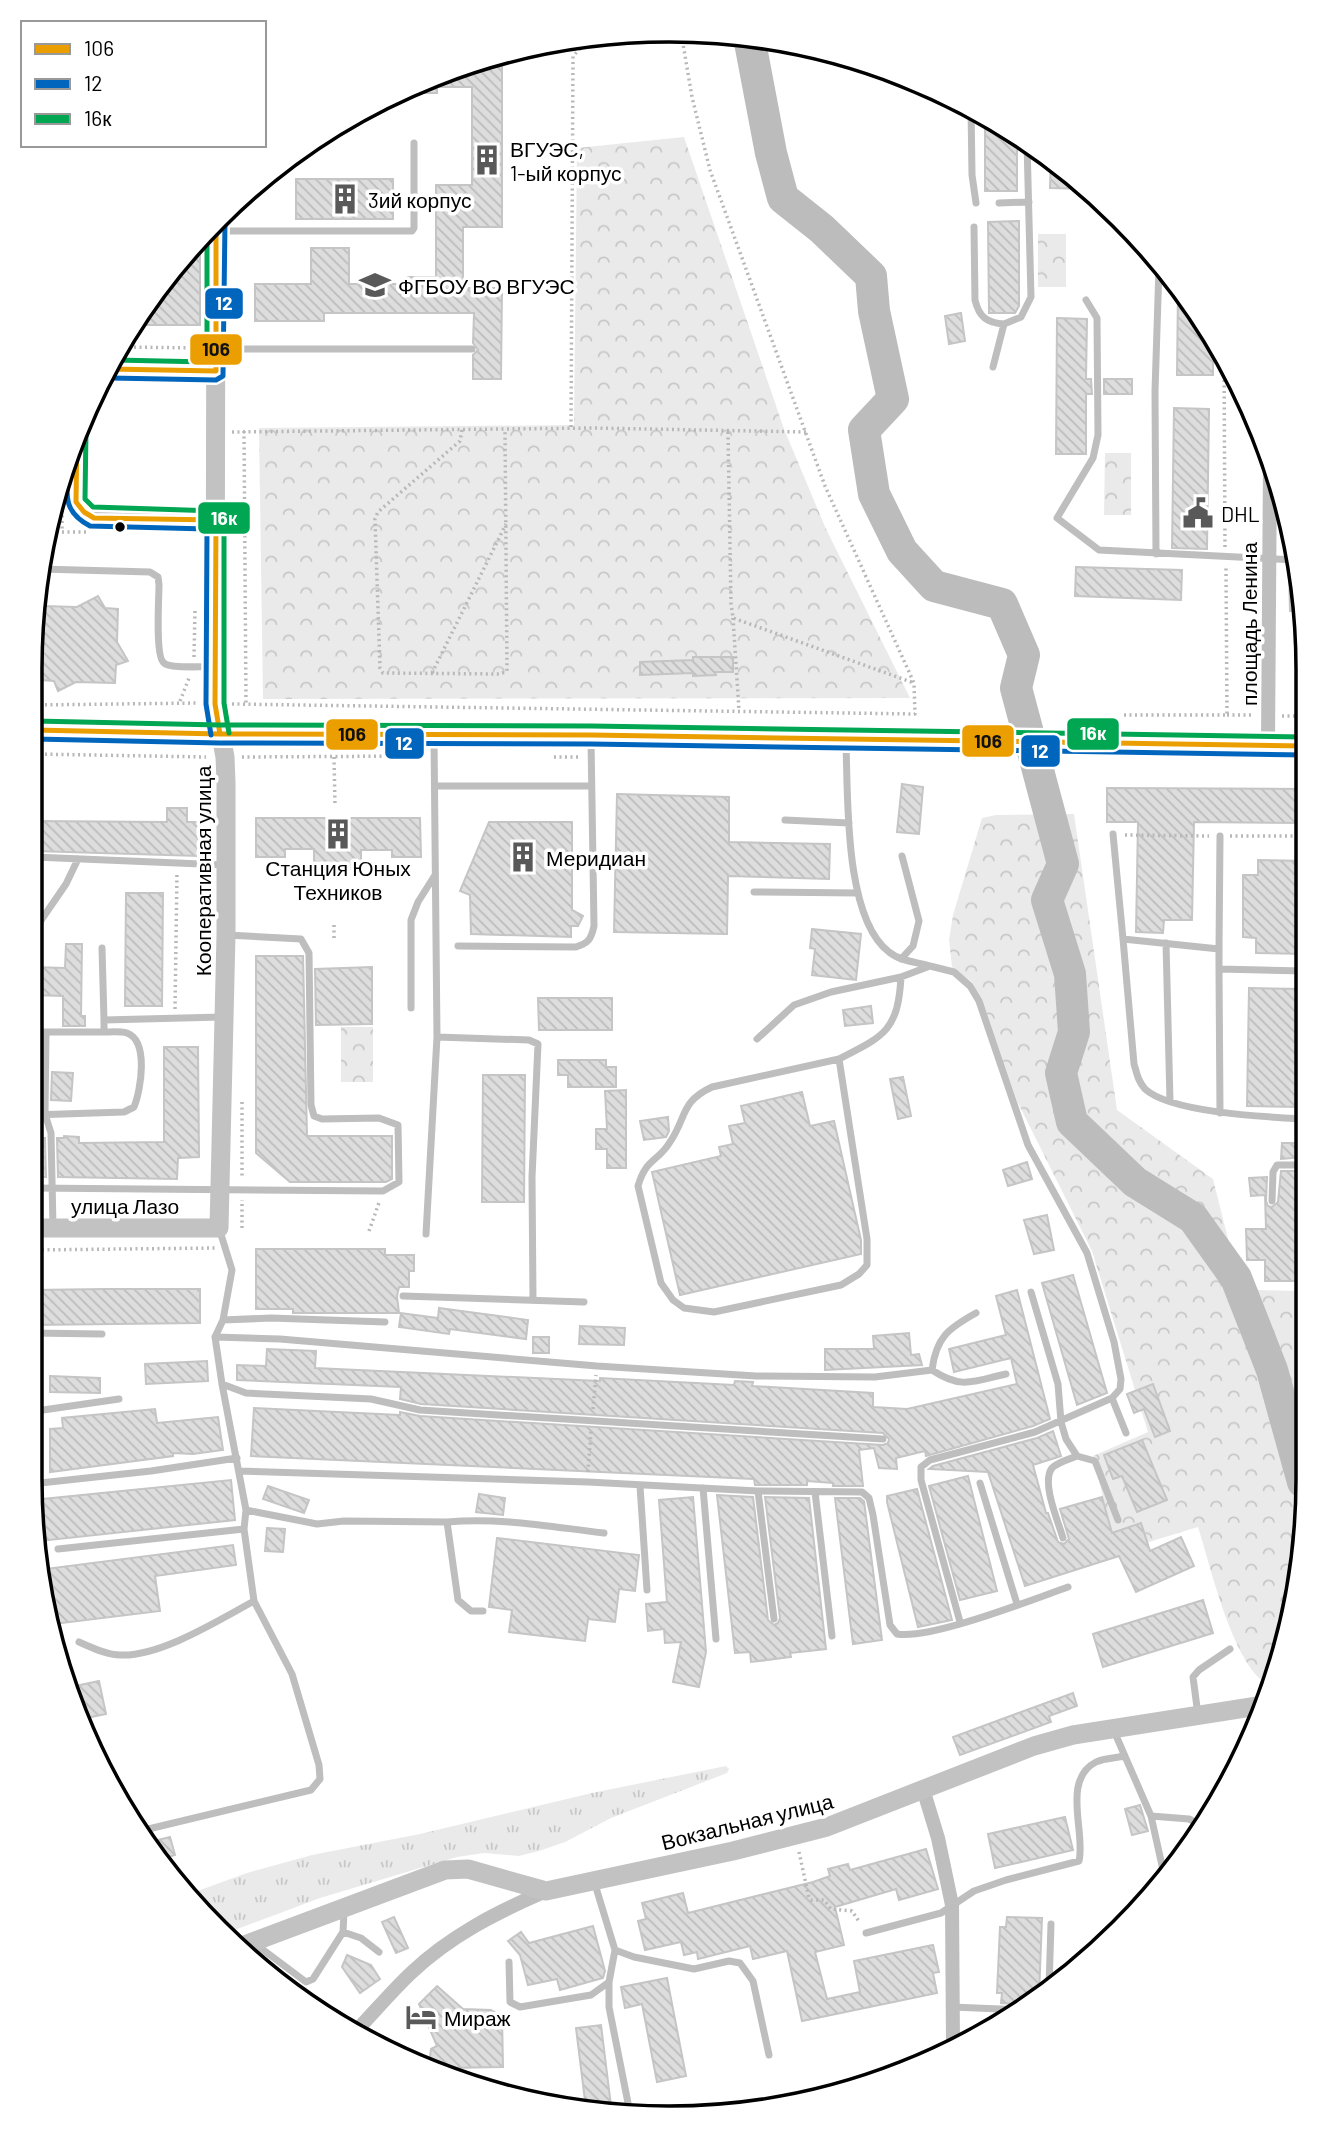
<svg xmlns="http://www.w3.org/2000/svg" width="1338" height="2148" font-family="Barlow,sans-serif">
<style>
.grass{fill:url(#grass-tufts)}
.forest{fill:url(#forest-crowns)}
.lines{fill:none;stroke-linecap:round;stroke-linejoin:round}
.river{stroke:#bcbcbc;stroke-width:32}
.building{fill:url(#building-back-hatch);stroke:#c5c5c5;stroke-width:2}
.primary-casing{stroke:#dbdbdb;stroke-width:26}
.path{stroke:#b8b8b8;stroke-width:3.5;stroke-dasharray:2 3.5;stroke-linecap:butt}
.service{stroke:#bebebe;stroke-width:7}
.minor{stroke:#bebebe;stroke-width:14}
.secondary{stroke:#c2c2c2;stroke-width:19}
.primary{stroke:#bdbdbd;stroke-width:23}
.bus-1-casing{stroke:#fff;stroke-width:10}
.bus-2-casing{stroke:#fff;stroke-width:10}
.bus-3-casing{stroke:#fff;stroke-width:10}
.bus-1{stroke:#eb9e00;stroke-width:5}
.bus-2{stroke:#0065bd;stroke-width:5}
.bus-3{stroke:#00a651;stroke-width:5}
.bus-dot{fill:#000;stroke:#fff;stroke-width:2.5}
.labels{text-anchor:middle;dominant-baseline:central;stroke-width:7;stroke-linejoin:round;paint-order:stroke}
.poi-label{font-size:21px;fill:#000;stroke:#fff;text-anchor:start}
.street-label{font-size:21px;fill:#000;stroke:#fff}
.rim{fill:none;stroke:#000;stroke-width:3.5}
.line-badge{stroke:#fff;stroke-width:2.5}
.badge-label{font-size:19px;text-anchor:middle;font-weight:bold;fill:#fff}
.pale-badge-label{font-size:19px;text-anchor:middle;font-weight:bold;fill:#111}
</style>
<defs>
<pattern id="grass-tufts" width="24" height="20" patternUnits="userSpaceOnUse" patternTransform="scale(1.75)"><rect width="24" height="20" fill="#eaeaea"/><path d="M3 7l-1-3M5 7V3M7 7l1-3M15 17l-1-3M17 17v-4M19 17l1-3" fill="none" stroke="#c7c7c7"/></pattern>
<pattern id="forest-crowns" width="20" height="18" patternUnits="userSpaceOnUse" patternTransform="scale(1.75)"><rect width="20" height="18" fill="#eaeaea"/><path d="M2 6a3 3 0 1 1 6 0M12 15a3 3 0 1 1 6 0" fill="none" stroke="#c7c7c7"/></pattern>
<pattern id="building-back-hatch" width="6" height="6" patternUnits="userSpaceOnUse" patternTransform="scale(1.75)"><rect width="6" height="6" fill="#ddd"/><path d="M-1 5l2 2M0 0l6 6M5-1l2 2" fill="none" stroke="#bcbcbc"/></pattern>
</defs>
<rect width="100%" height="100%" fill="#fff"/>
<path class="grass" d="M726 1766 729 1769 727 1773 611 1818 565 1842 539 1851 519 1856 484 1853 457 1857 320 1898 229 1932 192 1893 247 1873 312 1855 420 1834 592 1793Z"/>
<path class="forest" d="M684 137 784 429 826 529 910 698 263 699 259 428 574 425 577 148Z
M1038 234H1066V287H1038Z
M1105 453H1131V515H1104Z
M1074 814 1117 1110 1213 1179 1232 1255 1258 1290 1295 1291 1304 1323 1303 1562 1270 1685C1234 1671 1210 1564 1198 1527L1116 1552 1093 1456 1148 1432 1092 1251 1017 1101 985 1008 972 982 952 967 949 940 953 915 982 818 996 815Z
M341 1027H373V1082H341Z"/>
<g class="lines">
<path class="river" d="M749 37 771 153 783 198 822 229 871 276 874 311 893 399 864 430 874 494 902 551 934 586 1002 604 1024 655 1016 688 1063 864 1047 900 1070 974 1074 1032 1061 1073 1072 1122 1135 1182 1193 1218 1236 1278 1272 1370 1303 1482"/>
</g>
<path class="building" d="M502 55V227H463V288H502L501 379H473V355L478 350 473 343 474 313H324V321H255V284H311V248H349V284H408V277H436V185H472V87H437V93H400L464 64Z
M985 117 1017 136V191H985Z
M1051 157 1058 162 1088 189 1050 188Z
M296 179H393V219H296Z
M1019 221V306L1015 313H989L988 222Z
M200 239V325H136L153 295H161L162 280Z
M1178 291 1213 343V375H1177Z
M961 313 965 341 949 344 945 316Z
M1057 318 1087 319 1086 379H1091L1092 394H1086V454H1056Z
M1104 379H1132V394H1104Z
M1174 408 1209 409 1207 549 1172 548Z
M1076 567 1182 570 1181 600 1075 596Z
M1297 570 1304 610 1290 611 1289 571Z
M98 596 105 608 118 609 117 642 128 661 116 665 115 683 76 682 58 691 54 681 41 680 42 645 35 631V624L43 618 44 606 77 607Z
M693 657H733V672H715L716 675 693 676V673L640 675V662L693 660Z
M902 784 923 787 919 834 897 832Z
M1107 788 1306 789V823L1194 822 1192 920H1164L1163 933 1136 932 1138 822H1107Z
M617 794 729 797V842L830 844 829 879 728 876 727 934 614 932Z
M167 808H187V822H199V856L34 851V821L167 822Z
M256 818H420L421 857H392V850H361V869H314V849H285V857H256Z
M489 822H572V910L583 916 578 926H571V937L471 934 470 895 460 891Z
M1258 860 1306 861 1305 954 1256 953V938L1243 937V875H1258Z
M126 893H163L162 1006H125Z
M812 929 861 934 856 980 812 975 815 949 810 948Z
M66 944H82L81 1016H85V1026H63V996L33 995V967L65 968Z
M256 956H303L307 1136H392V1179L386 1182H290L256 1153Z
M372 967V1024L316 1025 315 969Z
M1249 988 1304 989 1302 1107 1247 1106Z
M538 998H612V1030H539Z
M871 1006 873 1023 845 1026 843 1010Z
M164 1047H198L199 1157 178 1158 177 1179 58 1177 57 1138H64V1136L79 1137V1143L164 1142Z
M558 1060H606V1067H616V1087H568V1075H558Z
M52 1072 73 1073 71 1101 51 1100Z
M483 1075H525L524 1202H482Z
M903 1077 911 1116 898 1119 890 1079Z
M626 1090V1168H607V1149H596V1129H607L605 1091Z
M802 1092 810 1126 834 1121 861 1240V1254L680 1295 652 1172 721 1156 719 1147 733 1144 729 1126 745 1123 741 1106Z
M668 1117 669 1131 666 1137 644 1140 640 1121Z
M32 1138H45L46 1177H32Z
M1282 1143H1304V1157L1281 1159Z
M1027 1162 1032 1179 1008 1186 1003 1170Z
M1281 1171H1300V1259H1304V1281H1265V1260H1247L1246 1229H1266L1265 1195 1251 1196 1249 1178 1267 1177 1266 1201 1268 1206 1272 1207 1278 1202Z
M1047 1215 1054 1250 1034 1254 1024 1220Z
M256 1249H385V1255H414V1271H409V1287H399L397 1296 399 1313H293V1309H256Z
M1073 1275 1107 1393 1077 1405 1042 1283Z
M107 1289H200V1323L31 1325V1290Z
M1017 1290 1050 1419 1033 1426 926 1456 925 1451 896 1458 897 1469 879 1468 874 1448 859 1450 863 1486H833V1483L807 1481V1485H755L754 1479 251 1456 254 1408 400 1415V1412L420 1416 883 1445 888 1443 889 1439 883 1433 421 1404 400 1399 401 1387 237 1380V1365L266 1366 267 1349 316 1351 315 1368 600 1381V1378L734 1385 735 1381 753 1382 752 1386 873 1393V1407L907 1409 1017 1384 1011 1358 954 1372 949 1349 1006 1335 996 1296Z
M439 1308 528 1320 526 1339 450 1329 449 1334 399 1327 401 1313 438 1318Z
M580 1326 625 1328 624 1345 579 1344Z
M909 1333 911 1355 919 1354 922 1365 825 1370V1349H874L873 1336Z
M533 1337H549V1353H533Z
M207 1361 208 1381 146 1384 145 1364Z
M50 1376 100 1378V1393L50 1392Z
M1153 1384 1170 1431 1155 1437 1144 1409 1134 1413 1127 1394Z
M155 1409 157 1423 218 1417 223 1450 193 1454 173 1453V1456L50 1472V1429L63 1428 62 1418Z
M1053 1431 1061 1456 1033 1465 1046 1513H1048L1058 1542 1064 1544 1069 1539 1060 1509 1102 1497 1112 1533 1141 1523 1150 1551 1181 1537 1194 1566 1136 1592 1119 1556 1025 1586 988 1472 929 1469 933 1466 1037 1438Z
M1142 1440 1167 1500 1137 1512 1122 1476 1113 1479 1104 1455Z
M968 1476 997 1591 960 1600 929 1486Z
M231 1480 235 1520 40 1541 33 1500Z
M268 1486 309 1500 304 1513 263 1499Z
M917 1489 952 1620 918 1627 887 1502V1496Z
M479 1494 505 1498 503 1515 476 1512Z
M717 1495 753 1497 768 1620 774 1625 778 1623 780 1618 765 1497 809 1498 826 1649 790 1653 791 1657 751 1662 750 1652 735 1653Z
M693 1497 706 1652 699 1687 673 1682 681 1642 665 1643 664 1629 648 1631 646 1604 667 1602 659 1500Z
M835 1498H860L864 1501 882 1640 853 1644Z
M267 1528 285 1529 283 1552 265 1551Z
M497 1538 639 1555 635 1591 619 1589 615 1622 588 1619 585 1641 509 1632 512 1610 489 1607Z
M233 1545 236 1565 155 1576 160 1611 54 1624 45 1569Z
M1203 1600 1213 1633 1103 1667 1093 1634Z
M99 1681 106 1714 81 1719 66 1688Z
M1073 1693 1077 1706 1049 1716 1051 1722 960 1755 953 1737Z
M1140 1805 1148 1831 1132 1835 1125 1809Z
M1065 1817 1073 1850 995 1868 988 1834Z
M170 1837 175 1855 160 1859 145 1843Z
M926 1849 938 1889 899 1900 896 1889 835 1907 844 1945 815 1952 827 1999 860 1992 854 1961 933 1945 939 1972 933 1973 937 1993 802 2021 787 1951 753 1959 750 1946 698 1959 697 1952 684 1955 681 1942 645 1950 638 1921 646 1919 642 1903 683 1893 688 1913 813 1882 830 1876 828 1869 848 1864 850 1870Z
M394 1917 408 1948 396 1953 382 1922Z
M1007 1917 1042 1918 1039 1997 1030 2005 1001 2003 1002 1993H997L1000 1927H1006Z
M593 1926 605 1971 603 1978 560 1990 557 1979 528 1985 520 1955 508 1941 521 1932 529 1943Z
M347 1955 371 1965 380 1979 360 1993 342 1967Z
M667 1978 686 2076 657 2082 642 2004 625 2008 621 1987Z
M437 1986 463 2009 491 2010 502 2017 503 2067 447 2068V2064L429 2065 431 2049 437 2046 419 2004Z
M601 2025 612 2114 586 2109 576 2028Z"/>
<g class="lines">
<g class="primary-casing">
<path id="primary" d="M34 730 220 734 591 735 1306 746"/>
</g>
<path class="path" d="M123 347 198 348
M1224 358 1225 547
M571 427 573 56 593 35
M462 430 460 441 378 512 375 519 380 668 383 673 500 674 507 671 505 429
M244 431 246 705
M232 432 593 428 807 432
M728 432 731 603 733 618 914 683
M62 510V532H88
M733 618 739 710
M194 657 195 609
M432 673 506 524
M180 701 189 678
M232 704 915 714 914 683 825 486 710 170 692 97 681 32
M34 705 199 703
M1124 715H1227L1226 568
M1227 715H1253
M1282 716H1306
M34 754 206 757
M242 757 423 756
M334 757 335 806
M554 757H581
M1125 835 1209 836
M1230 836H1306
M334 925V939
M175 1009 177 873
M242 1102V1178
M242 1228V1200
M369 1231 380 1200
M31 1250 215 1248
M593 1409 596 1375
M588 1472 591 1431
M799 1852 809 1898 811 1900H824L831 1909 852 1911 860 1923"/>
<path class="service" d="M971 107 972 175 976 203
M999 203 1029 202
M974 227 975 300C979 317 987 323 1004 324
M217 231H412L414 228V143
M1138 237 1156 258 1159 267 1155 391 1156 554
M1086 300 1097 318 1098 435 1093 458 1057 518 1099 550 1296 560
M217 349H472
M993 367 1004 324 1021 317 1031 297 1027 143
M40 569 150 572 158 577 159 585C159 598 155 657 164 663 170 669 204 666 214 667
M846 744C848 796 844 918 889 952 900 961 916 962 930 966
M436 786H591
M785 820 849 823
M1113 834 1123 939 1219 949V969L1305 971
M34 857 225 865
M754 892 858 893
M33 932 66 884 78 859
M1123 939 1134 1064C1137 1074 1138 1081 1145 1089 1171 1113 1268 1117 1305 1119
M1166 943 1170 1101
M458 946 576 947C588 943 591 940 594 926L591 740
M102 948 104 1020
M1219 949 1220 836
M901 959 913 946 919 921 902 856
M1219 969 1220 1113
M411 1008V920L418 902 435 875
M32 1032H104V1020L222 1017
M46 1032 45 1114 51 1133 53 1227
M437 1037 529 1040 538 1044 532 1177 533 1300
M757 1039 794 1005 831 992 901 977 930 966 954 972 970 986 979 1001 1028 1145 1087 1253 1114 1342 1121 1379 1120 1389 1112 1398 1035 1432 930 1460 921 1467V1480L960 1622
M839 1059 712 1087C680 1102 687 1117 670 1142 658 1162 646 1158 638 1186L661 1283 673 1300 684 1308 714 1312 841 1285 859 1274 867 1265V1239L839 1059C884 1036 898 1031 901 977
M32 1115 124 1112 134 1107C141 1090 149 1041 127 1033 120 1031 110 1032 104 1032
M32 1188 383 1191 399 1182 398 1125 379 1118 322 1119 314 1116 311 1105 309 953 301 939 226 935
M1272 1201 1273 1172 1277 1165H1305
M426 1234 437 1037 434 738
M1031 1292 1058 1384 1061 1422 1066 1439 1077 1456 1095 1461 1118 1520
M403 1296 584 1302
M223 1320 271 1318 385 1322
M31 1333 102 1334
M215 1337 280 1339 597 1366 756 1376 875 1377 932 1370C962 1390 974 1381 1006 1374
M932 1370C936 1337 949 1328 976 1313
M222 1384 246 1393 371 1399 420 1410 883 1439
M1112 1398 1126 1433
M30 1407 43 1410 119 1399
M240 1471 588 1482 758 1491 862 1492 869 1498 873 1515 890 1625 897 1634C930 1640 1031 1600 1068 1587
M980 1483 1017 1604
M31 1484 151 1471 237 1458
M640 1486 647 1590
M703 1488 716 1639
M758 1491 774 1619
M815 1492 832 1636
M246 1510 317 1524 344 1521 447 1522 458 1600 471 1611H483
M447 1522C500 1517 552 1527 604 1533
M1063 1538C1058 1521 1041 1482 1052 1468 1058 1462 1070 1459 1077 1456
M58 1549 244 1529
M79 1642C91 1647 106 1655 120 1655 160 1657 219 1620 254 1601
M1198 1715 1193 1677 1199 1670 1230 1649
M1114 1731 1151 1816 1165 1879
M1151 1816 1189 1819 1201 1825
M136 1832 311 1790 320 1779 319 1765 292 1674 254 1601 244 1529 246 1510 222 1384 215 1337 223 1320 232 1270 219 1228
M594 1881 615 1950 634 1957 694 1969 729 1961 740 1963 753 1981 769 2055
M344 1912 343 1932 361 1938 379 1952
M866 1933 941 1913 974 1891 1006 1880 1079 1861C1086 1833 1061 1780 1096 1762 1104 1758 1116 1758 1124 1756
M254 1943 306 1982 313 1979 343 1932
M509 1962 510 2002 520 2007 591 1995 609 1982 615 1950
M609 1982V2007L629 2108
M1049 1987 1051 1924
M952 2007 1025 2010"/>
<path class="minor" d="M110 369 216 371
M77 429 76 502C81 510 85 514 94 518L216 520
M1268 745 1270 460
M923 1789 938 1838 952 1905 953 2043
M359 2028C376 2010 393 1990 411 1973 450 1936 497 1912 546 1891"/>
<path class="secondary" d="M31 1228H219L226 935V783L225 757 215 704 216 222
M242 1946 445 1870 468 1869 546 1891 733 1851 827 1827 1034 1746 1073 1735 1264 1705"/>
<use href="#primary" class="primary"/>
<g class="bus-1-casing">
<path id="bus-1" d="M110 369 216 371V222
M77 430 76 502 84 512 94 518 216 520 215 704 220 734
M34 730 220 734 591 735 1306 746"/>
</g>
<g class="bus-2-casing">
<path id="bus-2" d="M110 378 216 380 223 376 225 222
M68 464C67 492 61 511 90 526L207 529 206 704 211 735
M34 739 220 743 591 744 1306 755"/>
</g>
<g class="bus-3-casing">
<path id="bus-3" d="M115 360 207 362V231
M86 429 85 499 93 507 216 511 224 516V703L229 733
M34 721 220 725 591 726 1306 737"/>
</g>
<use href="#bus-1" class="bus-1"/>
<use href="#bus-2" class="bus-2"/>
<use href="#bus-3" class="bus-3"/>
</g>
<defs>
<g id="building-bare" transform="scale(2.415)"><path d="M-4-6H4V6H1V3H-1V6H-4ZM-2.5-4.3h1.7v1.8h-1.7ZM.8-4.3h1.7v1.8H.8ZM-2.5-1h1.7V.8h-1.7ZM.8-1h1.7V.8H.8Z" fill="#595959" stroke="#fff" stroke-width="2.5" paint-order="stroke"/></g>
<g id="university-bare" transform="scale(2.415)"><path d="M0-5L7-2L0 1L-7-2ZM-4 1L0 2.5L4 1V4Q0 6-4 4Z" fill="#595959" stroke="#fff" stroke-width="2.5" paint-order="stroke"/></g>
<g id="civic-bare" transform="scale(2.415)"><path d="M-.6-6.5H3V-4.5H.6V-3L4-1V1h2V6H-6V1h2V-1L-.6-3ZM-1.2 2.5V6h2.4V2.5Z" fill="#595959" stroke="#fff" stroke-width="2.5" paint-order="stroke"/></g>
<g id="hotel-bare" transform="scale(2.415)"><path d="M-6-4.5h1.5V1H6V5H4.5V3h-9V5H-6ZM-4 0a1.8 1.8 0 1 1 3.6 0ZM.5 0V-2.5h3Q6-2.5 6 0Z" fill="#595959" stroke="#fff" stroke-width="2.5" paint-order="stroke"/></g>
</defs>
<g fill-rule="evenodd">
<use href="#building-bare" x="487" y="160"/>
<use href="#building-bare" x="345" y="199"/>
<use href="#university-bare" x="375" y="285"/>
<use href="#civic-bare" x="1198" y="513"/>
<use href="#building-bare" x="338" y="834"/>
<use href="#building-bare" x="523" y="857"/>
<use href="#hotel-bare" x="421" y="2017"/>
</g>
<circle class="bus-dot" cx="120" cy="527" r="6"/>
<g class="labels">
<g class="poi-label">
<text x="510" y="148">ВГУЭС,<tspan x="510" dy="24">1-ый корпус</tspan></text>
<text x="368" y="199">3ий корпус</text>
<text x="398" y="285">ФГБОУ ВО ВГУЭС</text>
<text x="1221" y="513">DHL</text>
<text x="546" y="857">Меридиан</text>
<text x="338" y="867" text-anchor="middle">Станция Юных<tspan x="338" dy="24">Техников</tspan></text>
<text x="444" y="2017">Мираж</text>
</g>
<g class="street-label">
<text transform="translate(1248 624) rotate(-90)">площадь Ленина</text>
<text transform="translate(202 871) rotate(-90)">Кооперативная улица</text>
<text x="125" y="1205">улица Лазо</text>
<text transform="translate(747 1821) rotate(-14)">Вокзальная улица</text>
</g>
</g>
<path d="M0 0H1338V2148H0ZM669 42H669A627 627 0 0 1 1296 669V1479A627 627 0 0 1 669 2106H669A627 627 0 0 1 42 1479V669A627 627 0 0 1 669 42Z" fill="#fff" fill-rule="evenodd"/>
<path class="rim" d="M669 42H669A627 627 0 0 1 1296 669V1479A627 627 0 0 1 669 2106H669A627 627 0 0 1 42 1479V669A627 627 0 0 1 669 42Z"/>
<g class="line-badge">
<rect x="204" y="287" width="40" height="33" rx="7" fill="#0065bd"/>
<rect x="189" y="333" width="54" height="33" rx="7" fill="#eb9e00"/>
<rect x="197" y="501" width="54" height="34" rx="7" fill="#00a651"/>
<rect x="1066" y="717" width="54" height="34" rx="7" fill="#00a651"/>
<rect x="325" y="718" width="54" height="33" rx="7" fill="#eb9e00"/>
<rect x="961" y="724" width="54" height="34" rx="7" fill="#eb9e00"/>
<rect x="384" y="727" width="41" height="33" rx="7" fill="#0065bd"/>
<rect x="1020" y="734" width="41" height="34" rx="7" fill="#0065bd"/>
</g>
<g class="badge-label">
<text x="224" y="310">12</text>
<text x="224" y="525">16к</text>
<text x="1093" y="740">16к</text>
<text x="404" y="750">12</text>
<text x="1040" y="758">12</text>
</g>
<g class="pale-badge-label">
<text x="216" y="356">106</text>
<text x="352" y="741">106</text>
<text x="988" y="748">106</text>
</g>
<rect x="21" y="21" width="245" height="126" fill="#ffffff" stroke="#999999" stroke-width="2"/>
<rect x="35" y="44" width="35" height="10" fill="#eb9e00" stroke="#999999" stroke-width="2"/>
<text x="84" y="56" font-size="21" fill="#000000">106</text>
<rect x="35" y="79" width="35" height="10" fill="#0065bd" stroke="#999999" stroke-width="2"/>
<text x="84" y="91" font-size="21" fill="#000000">12</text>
<rect x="35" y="114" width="35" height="10" fill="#00a651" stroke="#999999" stroke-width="2"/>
<text x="84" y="126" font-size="21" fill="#000000">16к</text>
</svg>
